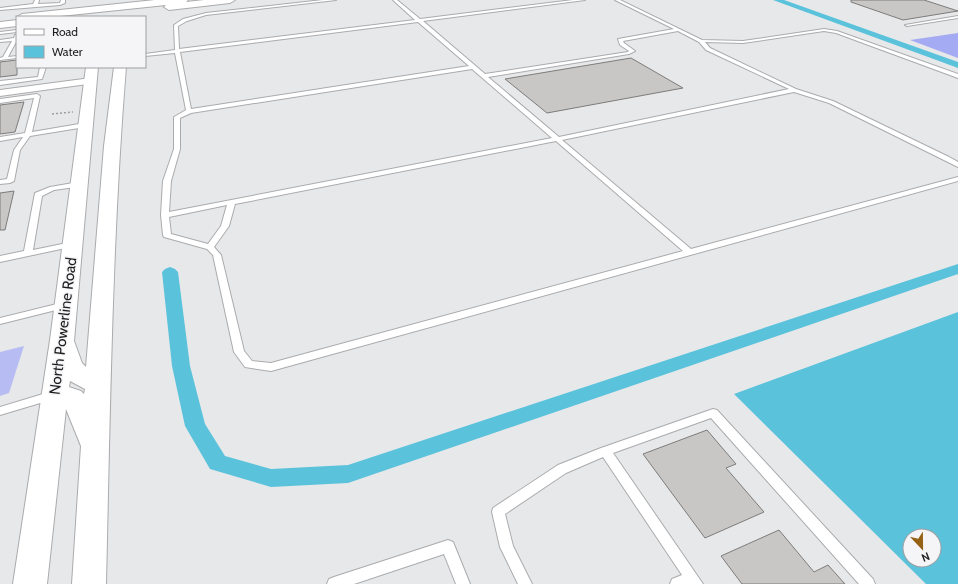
<svg xmlns="http://www.w3.org/2000/svg" width="958" height="584" font-family="Cabin,sans-serif">
<style>
.green{fill:#b7bdf3}
.forest{fill:#a5abf2}
.water{fill:#5bc2db;fill-rule:evenodd}
.lines{fill:none;stroke-linecap:round;stroke-linejoin:round}
.canal{fill:#5bc2db;fill-rule:evenodd}
.building{fill:#c8c7c5;stroke:#7d7c7a}
.service-casing{stroke:#aaabad;stroke-width:2}
.minor-casing{stroke:#aaabad;stroke-width:2}
.secondary-casing{stroke:#aaabad;stroke-width:2}
.path{stroke:#9c9d9e;stroke-width:1.5;stroke-dasharray:2 2;stroke-linecap:butt}
.service{fill:#fff;fill-rule:evenodd}
.minor{fill:#fff;fill-rule:evenodd}
.secondary{fill:#fff;fill-rule:evenodd}
.labels{text-anchor:middle;dominant-baseline:central;stroke-width:3;stroke-linejoin:round;paint-order:stroke}
.street-label{font-size:15px;fill:#1e1e1f;stroke:#f5f5f7}
</style>
<rect width="100%" height="100%" fill="#e7e8ea"/>
<path class="green" d="M24 346 9 393 0 396V352Z"/>
<path class="forest" d="M958 33V58L910 40Z"/>
<path class="water" d="M958 312V584H926L734 394ZM910 536H934V560H910Z"/>
<g class="lines">
<path class="canal" d="M773 0H784L958 62V68Z
M958 264V274L348 483 271 487 210 469 185 426 172 366 162 272 165 269 170 267 175 269 178 272 190 366 205 424 225 456 271 469 348 465Z"/>
</g>
<path class="building" d="M851 0H924L958 11 903 20 851 2Z
M631 58 683 88 547 113 505 79Z
M17 60V75L0 77V62Z
M24 102 15 132 0 134V105Z
M14 191 5 230H0V193Z
M707 430 736 464 726 468 764 512 705 538 643 454Z
M779 530 814 572 828 565 845 584H742L721 556Z"/>
<g class="lines">
<g class="service-casing">
<path id="service" d="M35 0H39L38 4 60 3 61 0H65V3L60 5 0 10V8L33 4Z
M323 0H336L206 15 187 21 178 26 179 49 415 20 393 0H397L420 19 573 0H585L423 21 485 74 628 52 629 51 620 45 618 39 674 29 615 0H620L702 40 743 41 824 29 837 31 958 74V78L836 33 824 31 743 43 705 42 710 48 796 89 833 101 949 157 958 162V167L829 103 794 92 562 140 691 249 958 177V181L271 371 245 367 234 352 213 255 207 249 164 237 163 235 161 215 163 181 174 149V117L186 110 175 53 145 56V54L175 50 174 25 183 19 206 13ZM418 22 469 66 191 109 180 52ZM678 31 699 42 706 50 789 89 559 137 488 77 629 54 635 51 624 43 623 41ZM472 69 552 138 169 212 171 181 180 149V118L191 113ZM556 141 683 251 271 363 252 361 244 351 221 255 214 247 229 226 235 204ZM227 205 221 226 208 244 171 234 169 217Z
M958 16V18L907 26 905 25Z
M17 30V32L0 34V32Z
M15 35H17V40L8 57 17 56V58L0 60V58L3 57 12 41 0 42V40L14 38Z
M40 67H46L42 79 0 85V81L38 77Z
M37 94 40 96 32 132 85 123 88 125 85 127 30 136 20 150 14 181 10 183 0 184V180L7 179 14 150 23 137 0 141V137L25 133 34 98 0 103V99Z
M79 182 83 184 82 186 54 190 42 196 33 250 72 242 76 244 75 246 0 262V256L24 251 35 193 50 187Z
M65 302 70 305 68 307 0 324V318Z
M53 391 57 392 58 395 57 398 0 415V407Z
M713 409 717 410 873 579 875 584H859L711 418 613 453 703 584H670L672 579 682 575 603 457 566 473 505 514 513 546 532 584H518L500 547 492 512 493 508 558 465 601 448Z
M448 540 453 542 470 584H456L444 554 354 584H327L329 579 334 577Z"/>
</g>
<g class="minor-casing">
<path id="minor" d="M91 78 96 81 95 83 0 96V90Z"/>
</g>
<g class="secondary-casing">
<path id="secondary" d="M155 0H188L186 2 204 0H235L230 3 169 10 164 7 166 5 51 17H17L22 14Z
M17 20V26L0 28V22Z
M86 67H98L74 341 82 363 86 367 104 146 114 67H126C112 239 110 412 106 584H72L81 446 66 409 47 584H13L50 340ZM70 381 85 389 84 394 81 391 69 387Z"/>
</g>
<path class="path" d="M52 114 73 112"/>
<use href="#service" class="service"/>
<use href="#minor" class="minor"/>
<use href="#secondary" class="secondary"/>
</g>
<g class="labels">
<g class="street-label">
<text transform="translate(63 326) rotate(-83)">North Powerline Road</text>
</g>
</g>
<rect x="16" y="16" width="130" height="52" fill="#f5f5f7" stroke="#9f9fa1"/>
<rect x="24" y="29" width="20" height="6" fill="#ffffff" stroke="#9f9fa1"/>
<text x="52" y="36" font-size="12" fill="#1e1e1f">Road</text>
<rect x="24" y="46" width="20" height="12" fill="#5bc2db" stroke="#9f9fa1"/>
<text x="52" y="56" font-size="12" fill="#1e1e1f">Water</text>
<g transform="translate(922 548) rotate(158)"><circle r="19" fill="#f5f5f7" stroke="#9f9fa1"/>
<path d="M0-3L7 15L0 10L-7 15Z" fill="#946115"/>
<text y="-6" font-size="11" font-weight="bold" text-anchor="middle" fill="#1e1e1f">N</text>
</g>
</svg>
